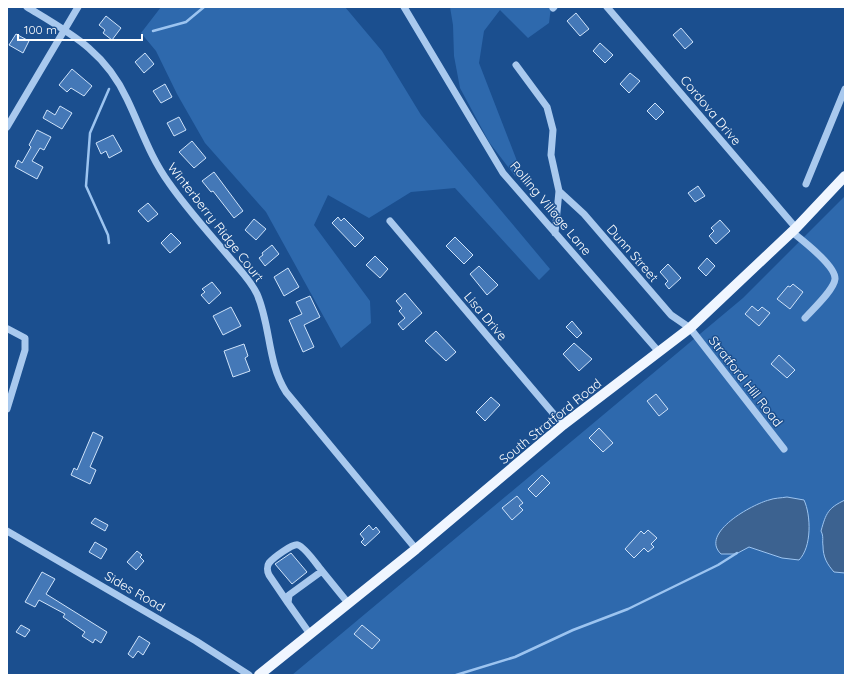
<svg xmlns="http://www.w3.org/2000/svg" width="852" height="682" font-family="Quicksand,sans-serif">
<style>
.green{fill:#2e69ad}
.water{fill:#3c6290;stroke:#9cc4f0}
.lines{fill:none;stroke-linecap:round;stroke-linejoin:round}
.stream{stroke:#9cc4f0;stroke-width:2.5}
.building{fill:#4478b7;stroke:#cfe3fa}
.minor{stroke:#a9c9ee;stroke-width:7}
.major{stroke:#f0f6ff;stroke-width:10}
.labels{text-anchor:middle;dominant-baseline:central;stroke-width:3;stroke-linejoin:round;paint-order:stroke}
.street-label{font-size:13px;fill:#fff;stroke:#1b4f8f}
</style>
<rect width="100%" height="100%" fill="#1b4f8f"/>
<path class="green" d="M161 7H345L382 51 421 115 550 269 539 280 455 188 411 192 369 218 328 195 314 225 370 301 371 323 341 348 266 212 205 143 177 94 156 51 141 33Z
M450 7H551L549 23 528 38 500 10 484 31 479 63 524 179 515 176 489 142 460 88 454 56 453 25Z
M845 196V675H292L743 298Z"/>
<path class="water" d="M787 497 804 500C811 515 812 547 799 560L782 558 749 547 736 554H721C699 533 753 504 769 500 774 498 781 498 787 497Z
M845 500V573L834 572C827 564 823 557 823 546 822 540 824 537 821 531 826 513 828 508 845 500Z"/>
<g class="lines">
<path class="stream" d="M153 31 186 22 204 7
M109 243 108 235 86 186 90 133 109 89
M456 675 515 657 573 630 628 609 718 565 737 553"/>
</g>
<path class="building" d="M576 13 589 29 580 36 567 21Z
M106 16 121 28 112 40 103 33 105 30 99 25Z
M681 28 693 42 685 49 673 35Z
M16 34 29 41 23 53 9 45Z
M600 43 613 55 605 63 593 51Z
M145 53 154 64 144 73 135 62Z
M72 69 92 86 84 96 71 88 67 92 59 85Z
M630 73 640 81 629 93 620 84Z
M165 84 172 97 161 103 153 91Z
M655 103 664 112 656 120 647 111Z
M60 106 72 113 62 129 43 118 47 110 55 115Z
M179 117 186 130 174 136 167 123Z
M37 130 51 137 44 150 40 148 32 161 43 167 37 179 15 167 18 160 22 163 31 147 29 145Z
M113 135 122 151 109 158 106 151 101 154 96 143Z
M192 141 206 158 194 168 179 152Z
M214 172 243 211 234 218 213 191 211 192 202 181Z
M698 186 705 196 695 202 688 193Z
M148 203 158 214 148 222 138 211Z
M338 217 341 221 344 218 364 238 355 247 332 223Z
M254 219 266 229 256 240 245 230Z
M720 220 730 231 716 244 709 236 714 231 711 228Z
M171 233 181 243 170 253 161 243Z
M455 237 473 255 464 264 446 246Z
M272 245 279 254 265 266 259 258 263 255 262 253Z
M375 256 388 269 380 278 366 265Z
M707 258 715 266 706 276 698 268Z
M668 264 681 278 669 289 665 284 668 281 660 272Z
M479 266 498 285 487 295 470 274Z
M288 268 299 287 284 296 274 277Z
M212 282 221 293 209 304 201 295 205 292 202 289Z
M793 284 803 292 790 309 777 299 788 286 790 287Z
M405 293 422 313 403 330 398 324 405 318 399 311 402 308 396 301Z
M310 296 320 317 304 325 314 347 303 352 289 320 302 314 296 302Z
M752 306 758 311 762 307 770 313 759 326 745 314Z
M231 307 241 326 223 335 213 316Z
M572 321 582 333 577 338 566 327Z
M436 331 456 352 446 361 425 341Z
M574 343 592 359 579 371 563 354Z
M244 344 248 356 245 358 250 371 233 377 224 351Z
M779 355 795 370 787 378 771 364Z
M656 394 668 409 659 416 647 401Z
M491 397 500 405 485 421 476 412Z
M599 428 613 443 603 452 589 438Z
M93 432 103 437 90 467 96 470 90 484 71 475 74 468 77 470Z
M542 475 550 483 536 497 528 489Z
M517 496 523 503 519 506 523 510 512 520 502 508Z
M95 518 108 525 105 531 91 523Z
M369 525 373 530 376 527 380 532 365 546 361 542 364 539 360 534Z
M648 530 657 538 651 544 654 547 648 552 644 548 634 558 625 549 641 531 644 534Z
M95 542 107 549 101 559 89 552Z
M137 551 142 555 140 557 144 561 136 570 127 562Z
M291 553 307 572 292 584 275 564Z
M42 572 55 579 46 594 107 632 101 643 95 639 93 643 82 636 85 632 63 617 65 614 39 600 35 607 25 602Z
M21 625 30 630 25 637 16 632Z
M362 625 380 640 372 649 354 634Z
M139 636 150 643 143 655 138 651 133 658 128 654Z"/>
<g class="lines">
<path class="minor" d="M27 7C70 33 105 51 127 99 141 128 150 157 169 183 187 209 209 233 230 258 239 269 251 281 257 294 271 326 267 362 286 392L416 549
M404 7 503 173 659 352
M607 7 796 228
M553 8 554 7
M516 65 547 107 553 130 551 155 559 191 555 233
M7 127 78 7
M806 184 845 89
M559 191 584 214 671 315 690 328 784 449
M390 221 563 425
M792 232C802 240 836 266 835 279 834 290 812 310 805 318
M7 409 25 350V338L8 329
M7 531 196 641 249 675
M288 603 269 575C267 571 267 566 269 563 273 558 293 543 298 545 305 547 317 565 322 571
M310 634 288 603 289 595 322 571 348 603"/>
<path class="major" d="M259 675 416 549 563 425 690 328 796 228 845 176"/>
</g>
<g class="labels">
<g class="street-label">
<text transform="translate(711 110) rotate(50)">Cordova Drive</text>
<text transform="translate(551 208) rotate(50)">Rolling Village Lane</text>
<text transform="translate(216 222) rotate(52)">Winterberry Ridge Court</text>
<text transform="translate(633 253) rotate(49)">Dunn Street</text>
<text transform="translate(486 316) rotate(50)">Lisa Drive</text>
<text transform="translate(746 381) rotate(52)">Stratford Hill Road</text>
<text transform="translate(550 421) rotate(-39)">South Stratford Road</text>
<text transform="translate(135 591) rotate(30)">Sides Road</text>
</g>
</g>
<rect width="852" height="682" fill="none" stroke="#ffffff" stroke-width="16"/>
<path d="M18 34v6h124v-6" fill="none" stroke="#ffffff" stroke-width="2"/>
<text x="24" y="34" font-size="12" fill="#ffffff" stroke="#1b4f8f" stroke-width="3" paint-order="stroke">100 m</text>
</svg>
